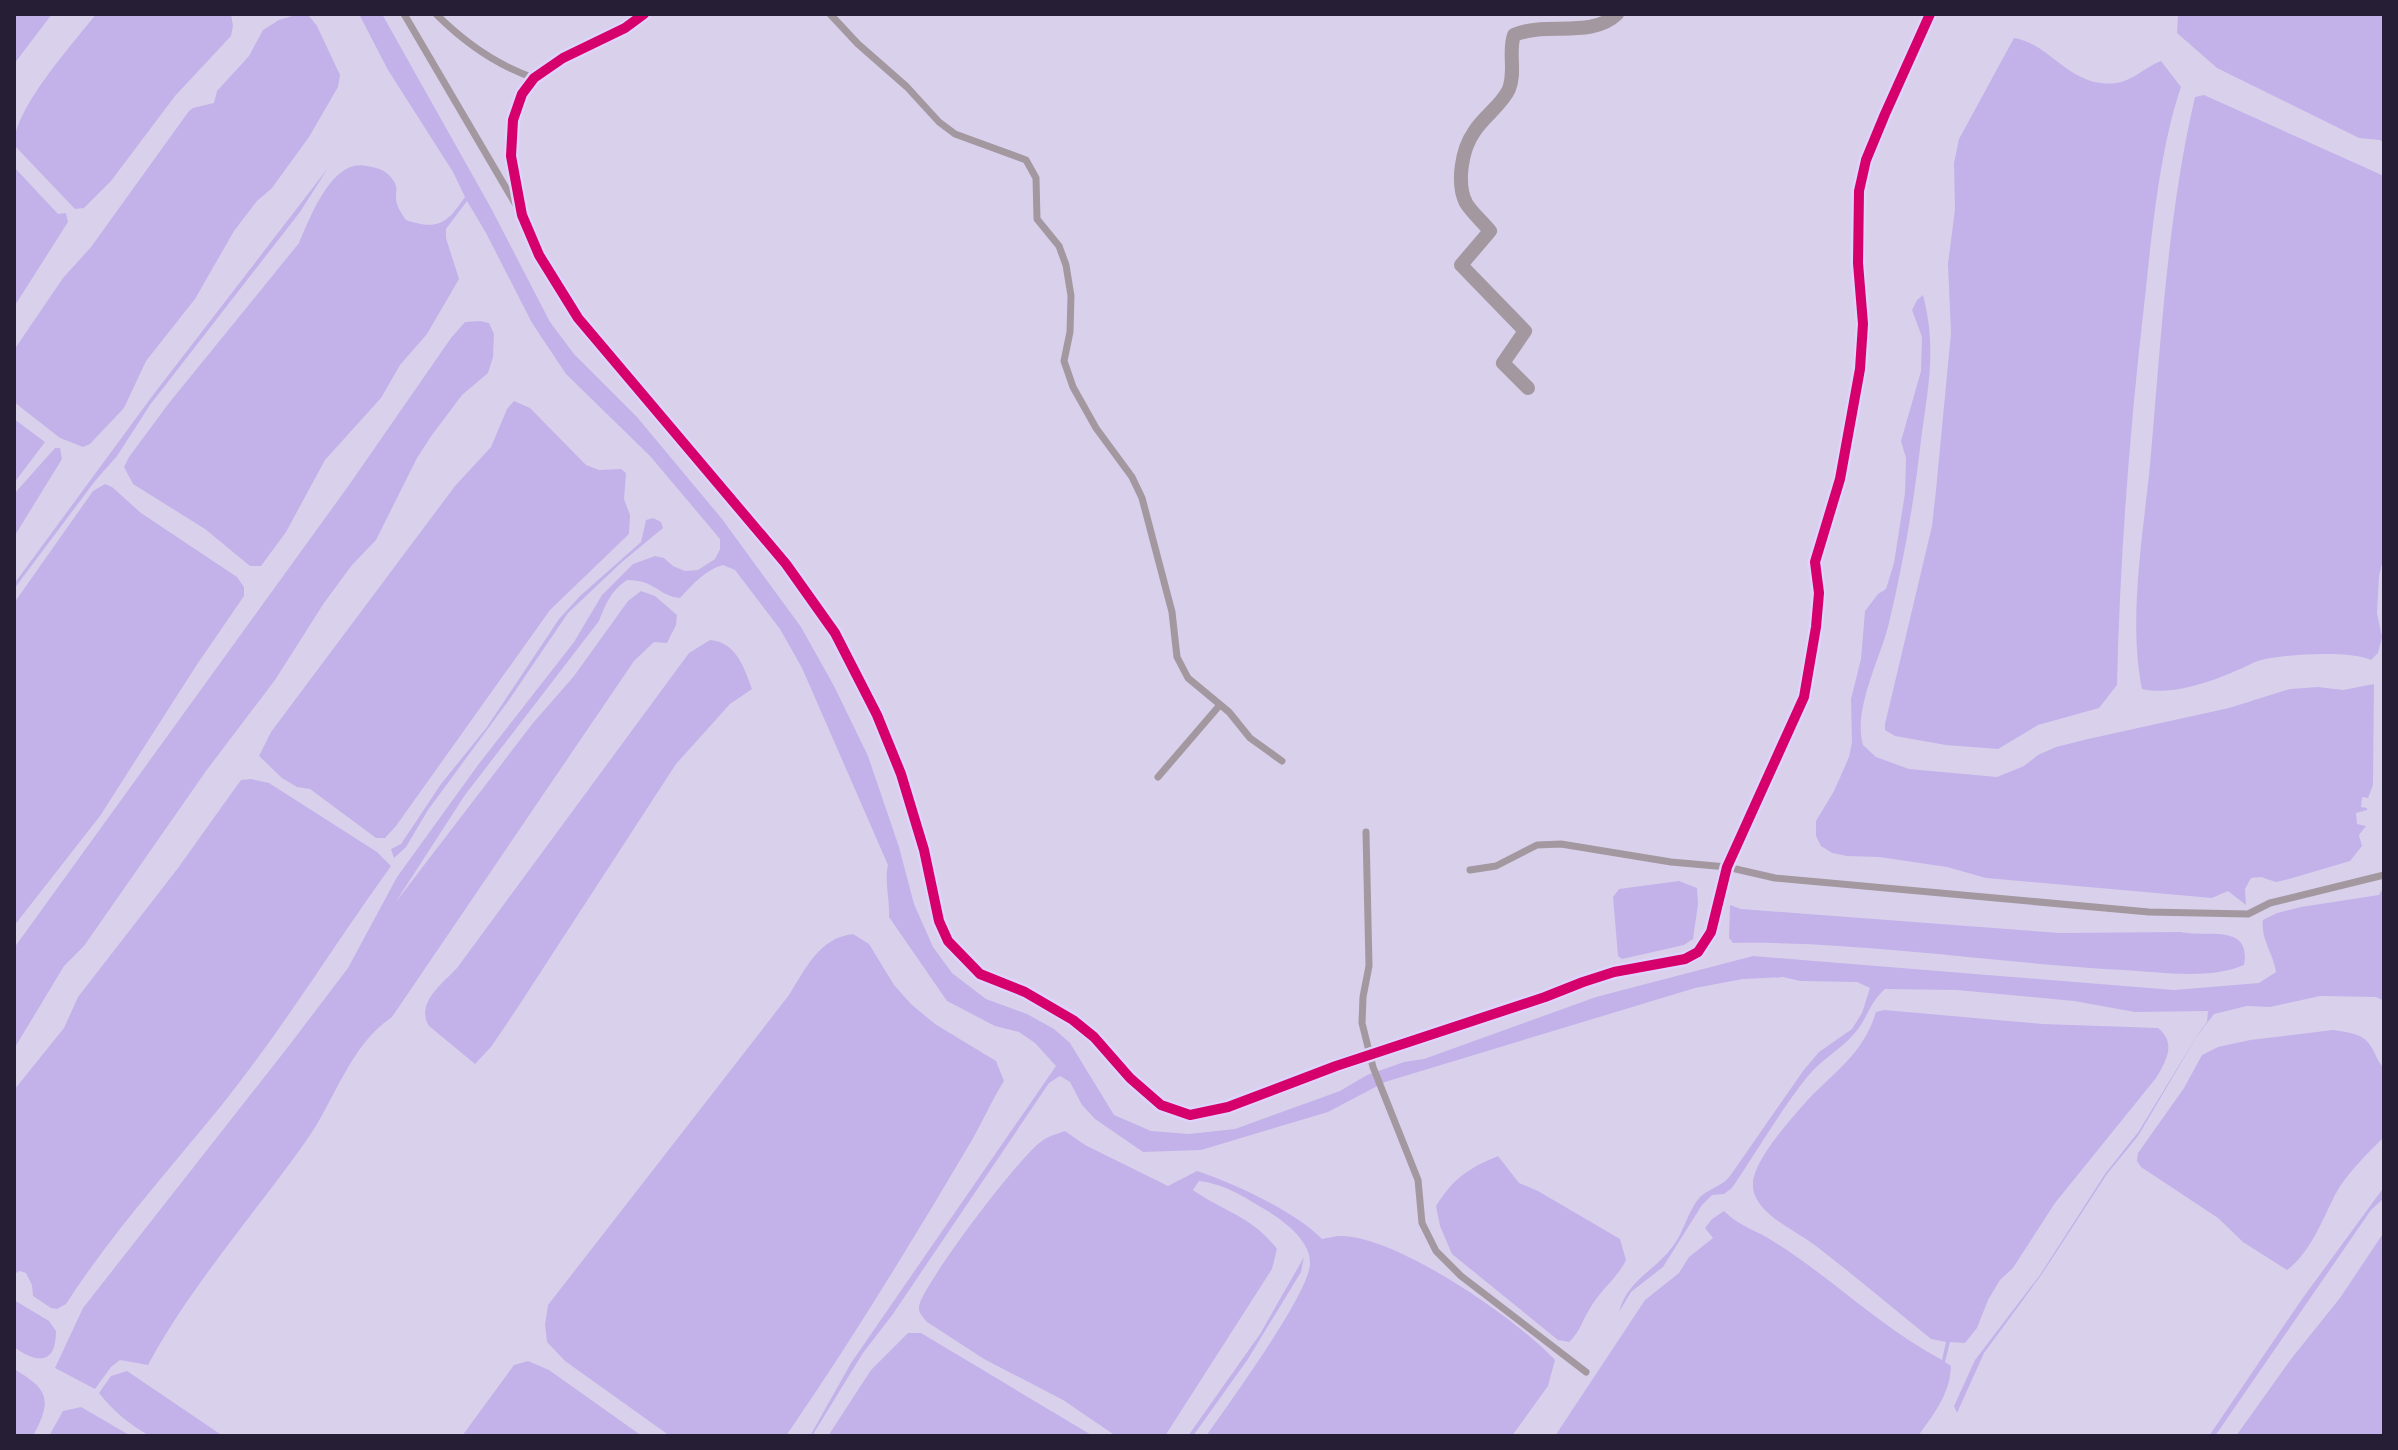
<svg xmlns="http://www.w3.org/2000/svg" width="2398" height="1450" font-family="'Space Grotesk',sans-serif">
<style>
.water{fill:#c3b2e9}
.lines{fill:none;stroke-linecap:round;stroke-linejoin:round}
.lane{stroke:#a398a0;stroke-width:7}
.street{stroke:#a398a0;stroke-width:14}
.cycleway-casing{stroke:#dfd4fb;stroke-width:15}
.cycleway{stroke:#d6006c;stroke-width:10}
</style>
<rect width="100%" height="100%" fill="#d9d1ec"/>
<path class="water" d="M14 14H52L14 64Z
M96 14H231L233 26 231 36 175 96 111 181 84 208 75 209 14 145C14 108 73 44 96 14Z
M299 14 309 16 317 26 340 75 338 87 309 137 272 188 257 201 234 231 195 299 146 361 124 408 90 444 83 447 60 438 14 402V350L63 278 91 247 189 111 193 108 214 103 217 91 249 56 263 30 279 20Z
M359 14H382L491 208 550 322 574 354 637 417 722 519 801 627 834 686 868 756 899 847 914 904 933 947 952 973 986 999 1027 1014 1054 1029 1070 1043 1114 1115 1151 1131 1189 1134 1235 1129 1340 1091 1367 1075 1404 1062 1424 1059 1596 997 1753 956 2174 990 2259 983 2276 972C2274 955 2260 938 2263 920L2277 913 2301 907 2379 895 2384 886V1001L2376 997 2320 996 2270 1007 2247 1006 2214 1014 2197 1036 2138 1136 2107 1174 2042 1274 1984 1353 1957 1413 1954 1406 1975 1360 2040 1275 2105 1174 2139 1131 2198 1034 2207 1022 2208 1011 2135 1012 2074 1001 1957 990 1885 989C1869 1003 1868 1018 1854 1034 1840 1050 1822 1059 1808 1076 1780 1111 1757 1151 1732 1188L1724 1194 1712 1195 1702 1205 1663 1267 1631 1292 1619 1312C1627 1280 1655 1271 1673 1246 1684 1232 1688 1210 1700 1197 1710 1188 1721 1187 1730 1176L1803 1071 1819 1052 1852 1029 1862 1013 1870 988 1857 982 1800 981 1783 977 1743 979 1695 988 1385 1082 1328 1112 1201 1150 1143 1152 1095 1119 1082 1105 1070 1082 1060 1076 1049 1083 893 1314 863 1353 812 1436H810L851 1363 1056 1066 1035 1043 1019 1032 995 1026 947 1001 889 917C890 899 884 882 888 865L802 668 780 629 735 570 723 565C705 570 693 584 680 598 658 596 656 580 627 580 611 591 606 603 599 621L465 795 395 903 533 723 574 676 628 601 641 591 655 596 677 615 676 625 667 643 654 642 634 661 392 1017C349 1046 335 1101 306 1141 253 1216 192 1284 148 1365L120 1360 111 1367 95 1389 55 1368 83 1308 291 1043 348 968 397 877 478 765 574 642 602 595 633 564 655 556 664 558 673 566 685 571 698 570 715 559 720 549V539L650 456 566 374 532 323 486 233 467 201 446 229V238L459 279 427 334 400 365 381 398 325 460 286 532 261 566H250L205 529 133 484 124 467 129 457 169 403 299 243C311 216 332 158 367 166 379 168 386 170 393 180 398 187 396 190 396 198 396 206 402 214 406 220 439 231 447 223 465 197L453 172 388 70Z
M2178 14H2384V143L2380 140 2359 138 2217 68 2177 33Z
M2014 38C2050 43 2070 89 2116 83 2133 81 2145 67 2161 61L2181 87C2160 148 2152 232 2145 297 2130 426 2120 555 2117 685L2099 708 2038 725 1998 749 1946 745 1895 736 1885 730V724L1932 526 1936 490 1951 333 1948 264 1955 209 1954 163 1959 139Z
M2204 95 2384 176V555L2379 576 2377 613 2382 637 2378 653 2371 660C2352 650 2283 654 2261 660 2253 662 2246 667 2238 670 2210 682 2172 696 2142 689 2128 621 2143 535 2150 465 2161 343 2167 217 2195 97Z
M14 167 58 214 66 213 68 222 14 307Z
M328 168 300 212 150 405 117 456 95 481 14 589V584L153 395Z
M1923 295C1937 348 1928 388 1921 440 1914 503 1903 565 1888 627 1879 661 1853 710 1863 745L1876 757 1909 769 1997 777 2024 766 2038 755 2056 747 2088 739 2229 708 2290 689 2318 687 2343 690 2374 684 2373 785 2368 798 2362 797 2361 807 2367 808V810L2356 813 2357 824 2366 826 2359 835 2362 846 2350 861 2289 879 2276 882 2261 877 2251 878 2245 889 2246 905 2228 891 2212 898 1986 878 1947 867 1879 857 1847 856 1832 853 1821 846 1816 836V821L1834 791 1849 757 1852 742 1851 699 1861 659 1865 611 1878 594 1886 589 1894 563 1905 493 1906 458 1901 441 1921 371 1922 337 1912 310 1917 300Z
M480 321 489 323 494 334 493 357 488 373 462 395 432 435 417 458 376 540 352 565 324 603 275 680 206 771 84 946 64 966 14 1049V948L349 485 451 338 465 322Z
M514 401 530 408 586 465 599 470 621 469 626 473 624 499 630 515 629 534 550 610 396 826 385 838H376L310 789 297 787 282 778 259 756 271 732 455 486 491 447 507 409Z
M14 419 45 442 14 483Z
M55 448H60L62 459 14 537V494Z
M105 484 112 487 141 513 237 577 244 587V596L196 666 100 816 14 926V603L93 491Z
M653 518 661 522 663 528 622 562 568 613 509 700 428 810 406 847 394 858 391 849 401 844 441 784 487 727 559 619 580 596 641 542 646 520Z
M710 640C736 642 744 667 752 689L730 704 676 764 516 1010 491 1047 475 1064 429 1026C415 1003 443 983 457 968L689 653Z
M251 779 269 783 377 852 391 866C334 945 282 1030 221 1106 168 1171 112 1233 66 1304L57 1309 51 1308 33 1296 32 1285 26 1273 20 1271 14 1274V1090L64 1028 78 997 178 868 233 791 241 780Z
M1679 881 1697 888 1698 904 1693 939 1684 945 1622 959 1618 956 1613 897 1619 889Z
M1730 905 1741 909 2060 933 2181 932C2204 938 2252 922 2244 965 2211 980 2159 972 2123 970 1993 963 1864 941 1733 943L1729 938Z
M853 934 869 944 894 985 911 1004 935 1024 996 1061 1004 1081C992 1100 983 1121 972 1140 913 1240 852 1340 786 1436H670L565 1361 547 1342 545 1325 548 1305 789 995C806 968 819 938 853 934Z
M1884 1010 2043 1024 2158 1028C2177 1043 2166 1061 2156 1078L2055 1203 2013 1268 2000 1280 1988 1300 1977 1328 1965 1343 1950 1342 1945 1362 1951 1366C1950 1394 1934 1414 1918 1436H1555L1645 1300 1679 1273 1689 1257 1713 1238 1705 1228 1712 1219 1724 1211C1740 1227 1757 1230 1776 1243 1833 1279 1882 1328 1942 1360L1946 1342 1931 1339C1893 1308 1855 1276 1816 1246 1800 1234 1780 1225 1766 1211 1759 1204 1752 1194 1753 1184 1753 1161 1790 1120 1805 1103 1834 1071 1863 1055 1876 1012Z
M2333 1030C2345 1032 2363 1033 2370 1045 2376 1053 2376 1060 2384 1068V1137C2367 1154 2346 1174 2335 1195 2322 1221 2310 1253 2287 1270L2243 1242 2218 1218 2141 1167 2137 1161 2138 1153 2184 1088 2202 1055 2218 1047 2250 1040Z
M1065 1131 1085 1145 1168 1186 1197 1171C1234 1183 1296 1212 1322 1239 1328 1238 1335 1236 1341 1236 1397 1236 1517 1319 1555 1360L1548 1386 1512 1436H1206C1227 1406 1309 1294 1310 1264 1311 1241 1284 1221 1266 1210 1244 1197 1225 1184 1199 1181L1193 1190C1224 1212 1252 1216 1277 1249L1272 1269 1165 1436H1116L1063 1400 984 1359 927 1322C923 1317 918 1313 919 1306 923 1284 1021 1154 1042 1141 1048 1136 1057 1134 1065 1131Z
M1498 1156 1519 1183 1538 1191 1620 1239 1626 1260C1617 1279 1599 1291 1589 1310 1581 1323 1580 1332 1569 1342L1558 1340 1452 1254 1440 1226 1436 1206C1454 1178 1467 1169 1498 1156Z
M2384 1187V1198L2371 1210 2215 1436H2209L2302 1299Z
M2384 1232V1436H2236L2291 1359 2340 1298Z
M1304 1257 1301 1272 1248 1359 1193 1436H1188L1260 1334Z
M14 1300 49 1321 56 1331C56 1366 36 1363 14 1347Z
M908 1333H921L1093 1436H828L871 1370Z
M528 1361 549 1370 642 1436H462L514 1365Z
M14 1369C48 1389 53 1399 33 1436H14Z
M127 1371 223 1436H150C130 1425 113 1411 99 1393L111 1376Z
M81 1407 131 1436H49L63 1411Z"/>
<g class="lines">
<path class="lane" d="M404 14 516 205
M436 14C464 42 496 65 534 78
M830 14 858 44 907 87 939 122 955 134 1026 160 1036 178 1037 219 1059 246 1066 265 1071 296 1070 332 1064 361 1073 387 1096 428 1132 477 1142 498 1172 612 1177 657 1188 678 1229 712 1250 738 1282 761
M1158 777 1219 706
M1366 832 1369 966 1363 997 1362 1023 1373 1067 1418 1180 1422 1223 1436 1251 1461 1276 1586 1372
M1470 870 1496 866 1537 845 1561 844 1671 862 1727 867 1775 878 2149 912 2248 914 2270 903 2384 875"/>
<path class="street" d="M644 14 625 28 563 58 534 78 522 94 513 120 511 156 522 215 539 255 578 318 786 564 835 633 877 715 901 774 924 850 939 921 948 941 980 974 1025 992 1073 1020 1094 1037 1130 1078 1161 1105 1190 1115 1228 1107 1336 1066 1545 997 1583 982 1614 972 1685 959 1698 952 1711 932 1727 867 1804 697 1816 627 1819 593 1815 562 1840 479 1860 369 1863 324 1858 263 1859 191 1866 160 1885 114 1930 14
M1528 388 1503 363 1525 331 1461 265 1490 231C1483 222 1472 213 1466 203 1456 183 1462 149 1474 132 1483 117 1502 105 1509 89 1516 71 1508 52 1514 35 1546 21 1591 39 1617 14"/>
<g class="cycleway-casing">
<path id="cycleway" d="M644 14 625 28 563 58 534 78 522 94 513 120 511 156 522 215 539 255 578 318 786 564 835 633 877 715 901 774 924 850 939 921 948 941 980 974 1025 992 1073 1020 1094 1037 1130 1078 1161 1105 1190 1115 1228 1107 1336 1066 1545 997 1583 982 1614 972 1685 959 1698 952 1711 932 1727 867 1804 697 1816 627 1819 593 1815 562 1840 479 1860 369 1863 324 1858 263 1859 191 1866 160 1885 114 1930 14"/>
</g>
<use href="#cycleway" class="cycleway"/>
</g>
<rect width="2398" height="1450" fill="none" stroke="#251e35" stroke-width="32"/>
</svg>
